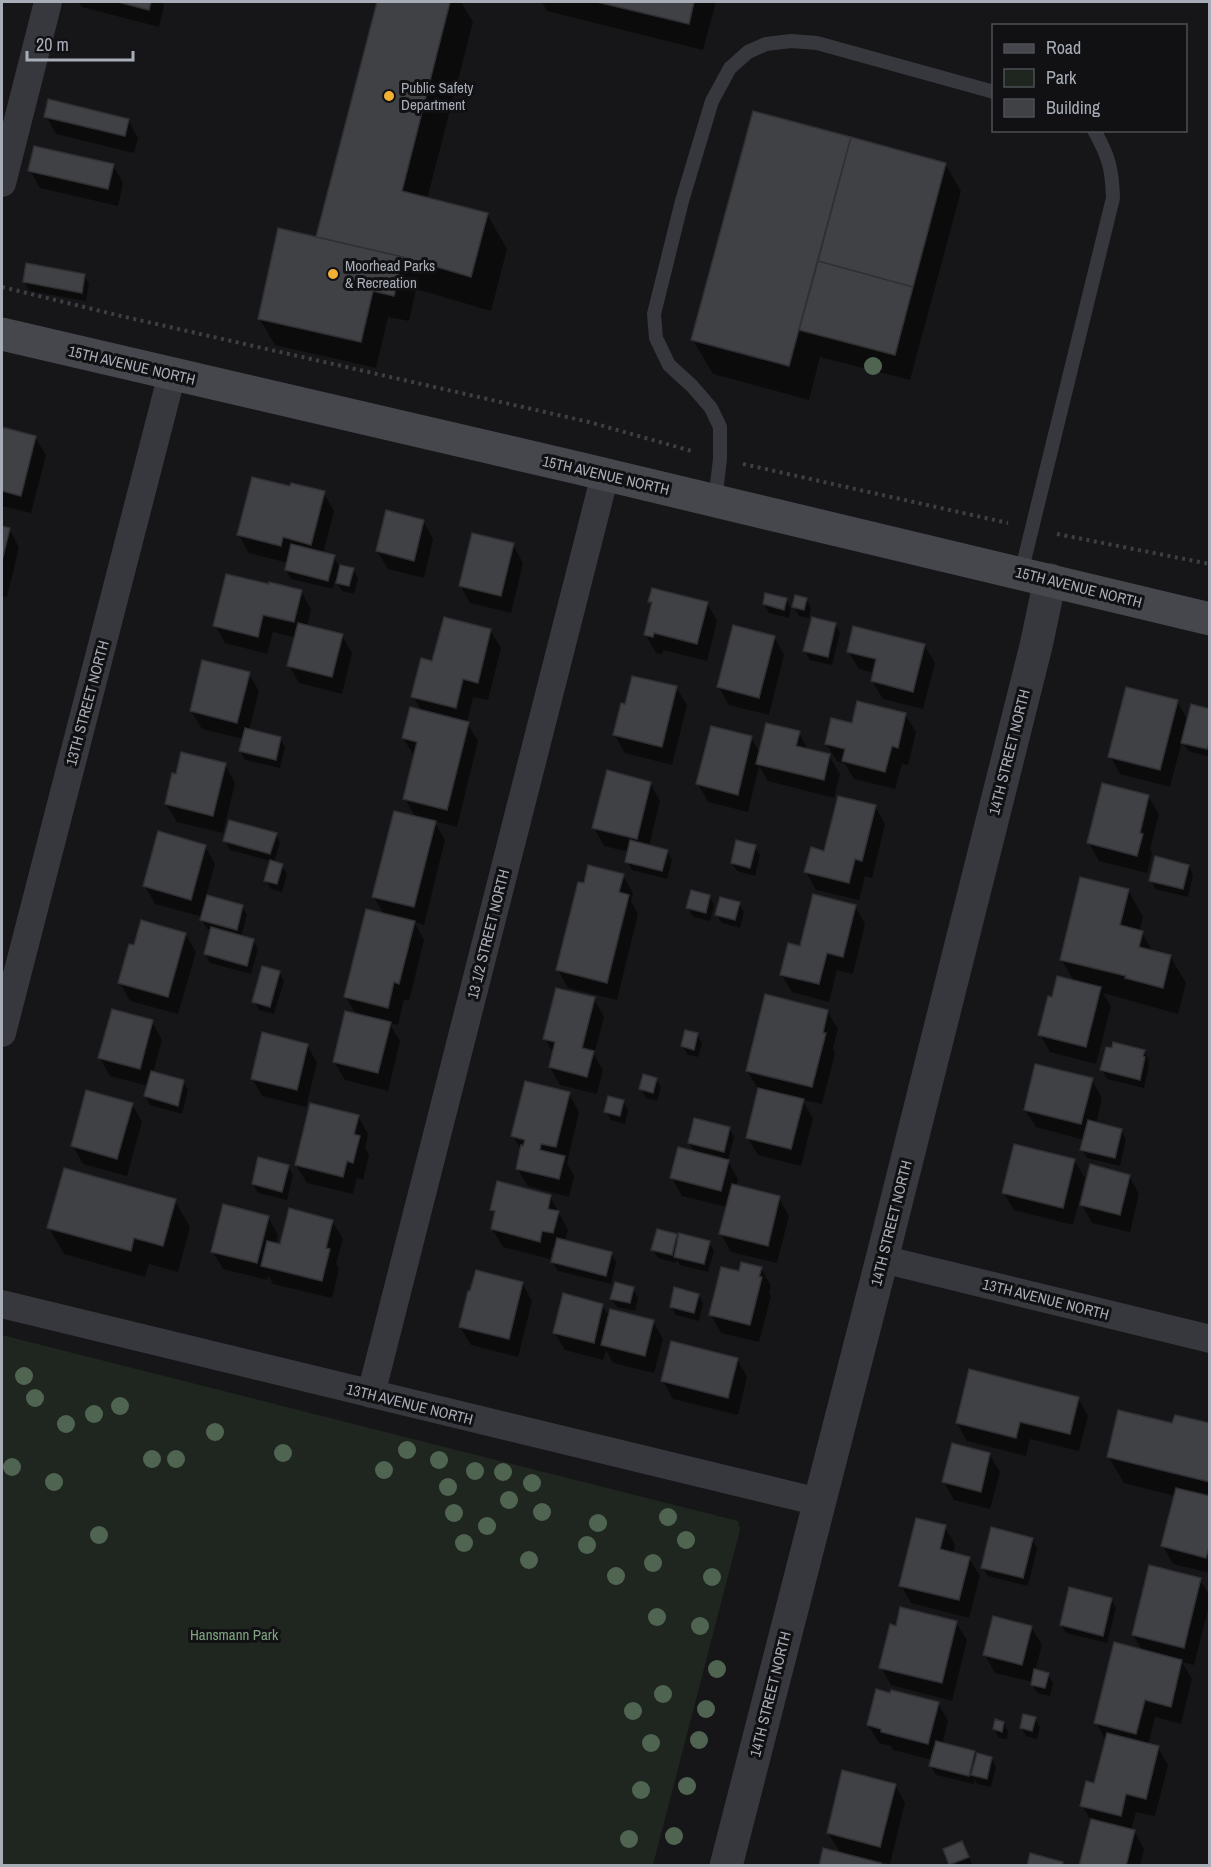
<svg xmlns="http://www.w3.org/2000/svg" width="1211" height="1867" font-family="'Archivo Narrow',sans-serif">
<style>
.green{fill:#1e261f}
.shadow{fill:#0007}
.building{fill:#404145;stroke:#303034;stroke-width:1.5}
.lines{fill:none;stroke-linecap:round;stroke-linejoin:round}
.path{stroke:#3d3f44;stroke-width:4;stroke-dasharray:3 4.5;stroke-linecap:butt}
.service{stroke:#37383d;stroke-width:14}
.minor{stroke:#37383d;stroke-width:28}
.tertiary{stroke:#37383d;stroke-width:33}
.secondary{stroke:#45474d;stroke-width:33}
.tree{fill:#506452}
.poi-dot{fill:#f2b134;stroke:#111113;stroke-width:2}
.labels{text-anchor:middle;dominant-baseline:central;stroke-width:6;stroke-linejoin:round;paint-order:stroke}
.poi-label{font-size:15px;fill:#a8adb8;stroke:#111113;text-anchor:start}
.street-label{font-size:15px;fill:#a8adb8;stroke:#111113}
.park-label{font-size:15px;fill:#7fa381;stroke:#111113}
</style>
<rect width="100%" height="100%" fill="#161618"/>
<path class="green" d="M2 1335 738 1521 740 1530 653 1865H2Z"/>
<path class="shadow" d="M79 2H162L164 6 159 27 82 7Z
M378 2H461L473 22 427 199 487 214 507 249 491 311 416 289 409 321 388 317 376 368 275 345 259 318 320 239 318 237Z
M542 2H716L703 50 547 11Z
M754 113 945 164 961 191 910 380 820 357 809 400 713 374 693 340Z
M46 116 128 120 138 138 134 153 56 134Z
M113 165 123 183 118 206 40 188 30 170Z
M84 275 89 284 86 301 29 291 25 282Z
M2 429 35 437 46 455 31 513 2 506Z
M291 488 324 493 334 511 323 554 334 557 341 569H353L358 578 354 594 342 591 335 579 333 589 291 579 286 570 288 563 249 553 239 535Z
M423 521 433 539 424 578 388 569 377 551Z
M2 527 9 529 19 547 7 597 2 596Z
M513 545 523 563 511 613 470 603 460 585Z
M301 591 311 609 307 627 342 635 352 653 342 694 299 683 289 665 296 638 273 632 267 654 225 643 215 625Z
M786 599 791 608 789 618 769 613 764 604Z
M806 599 811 608 809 618 799 616 794 607Z
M650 601 707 603 717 621 707 661 663 650 662 654 656 653 646 635 653 606Z
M835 624 840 633 832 665 810 660 805 651Z
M490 630 501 648 488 700 473 697 467 723 478 741 457 827 434 821 445 840 424 925 414 922 424 940 409 1001 404 999 398 1025 389 1023 400 1041 388 1091 345 1080 334 1062 356 1015 346 997 384 915 374 897 416 818 405 799 414 756 403 738 422 712 413 696 434 663Z
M774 637 784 655 769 715 729 705 719 687Z
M924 645 935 663 923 709 883 699 872 681 874 673 859 669 848 651Z
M249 674 259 691 249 730 280 738 285 747 280 768 245 760 240 751 243 739 202 729 191 711Z
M676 687 687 705 672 765 625 753 615 735 626 706Z
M1177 701 1188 721 1210 710V757L1188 751 1182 741 1170 787 1120 774 1110 756Z
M905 714 916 732 908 765 902 764 895 789 854 779 845 764 837 761 826 744 853 725Z
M799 733 809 751 829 756 840 774 834 798 768 781 759 766 748 812 708 802 698 784 751 738 760 753Z
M225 765 235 783 223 833 177 822 166 804Z
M650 783 660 801 649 846 667 851 672 860 667 879 632 870 627 861 629 852 604 846 594 828Z
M1148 796 1159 814 1150 849 1152 853 1147 873 1099 861 1089 843Z
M875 806 885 824 872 878 865 876 859 900 816 890 806 872Z
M276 834 280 842 274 863 282 866 287 874 282 892 271 889 266 881 271 861 230 850 225 841Z
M205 846 215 864 206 896 242 906 247 915 241 937 253 940 258 949 251 974 210 963 205 954 212 930 207 929 202 920 203 917 155 904 145 886Z
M755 847 760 855 755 876 737 871 732 863Z
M1189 866 1193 875 1188 897 1155 889 1151 880Z
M623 876 633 893 631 901 638 914 617 1000 568 988 558 970 585 885Z
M1128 890 1143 917 1139 932 1142 933 1153 952 1170 956 1186 983 1178 1014 1103 993 1111 1006 1096 1064 1050 1052 1040 1034 1053 999 1074 981 1061 959Z
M709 896 714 905 710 921 693 917 688 908Z
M739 903 744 912 740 928 722 923 717 915Z
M855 906 865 924 853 974 837 970 829 1002 792 992 781 974 801 948Z
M185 934 196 952 178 1014 130 1001 120 983 135 947Z
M279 972 284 981 274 1014 259 1010 254 1001Z
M594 999 604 1017 594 1055 603 1070 597 1094 560 1085 550 1067 554 1054 545 1039Z
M827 1011 838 1029 833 1048 835 1053 822 1104 802 1100 813 1118 801 1166 758 1155 747 1137 759 1089H758L747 1071Z
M152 1022 162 1040 153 1073 183 1082 188 1090 182 1114 150 1105 145 1096 148 1086 110 1076 100 1058Z
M697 1035 702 1043 698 1057 688 1055 683 1046Z
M307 1045 317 1063 306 1107 262 1096 252 1078Z
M1144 1051 1149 1060 1148 1064 1149 1066 1144 1088 1107 1079 1102 1070Z
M656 1079 661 1088 657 1101 646 1098 641 1089Z
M1092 1080 1102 1098 1096 1124 1121 1130 1126 1139 1120 1166 1087 1158 1082 1149 1084 1140 1036 1127 1025 1110Z
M569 1094 579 1112 567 1163 574 1176 569 1197 528 1186 517 1168 522 1151 513 1136Z
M623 1102 628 1110 625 1124 611 1120 606 1112Z
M132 1104 142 1122 127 1176 83 1164 73 1146Z
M358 1116 368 1134 365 1148 369 1155 363 1180 357 1178 353 1194 307 1183 296 1165Z
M729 1128 734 1137 728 1161 738 1179 736 1187 779 1198 789 1216 777 1263 731 1252 721 1234 727 1207 682 1196 672 1178 695 1153 689 1143Z
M1074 1160 1085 1178 1073 1225 1014 1210 1003 1192Z
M288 1166 293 1175 287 1200 258 1193 253 1184Z
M1129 1176 1139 1194 1130 1232 1092 1223 1082 1205Z
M550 1196 568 1230 565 1241 611 1253 616 1262 611 1284 558 1271 553 1262 556 1249 552 1248 550 1259 503 1247 492 1229 496 1217 492 1210Z
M175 1201 190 1227 178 1272 149 1264 145 1277 64 1254 49 1228Z
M268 1217 278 1235 276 1245 281 1246 332 1221 343 1239 336 1264 339 1269 332 1298 273 1284 268 1275 267 1280 223 1269 213 1252Z
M676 1235 679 1241 709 1242 714 1251 708 1272 680 1265 677 1260 676 1263 658 1258 653 1250Z
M761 1268 771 1286 769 1293 771 1296 759 1342 721 1333 711 1315 740 1273Z
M522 1283 532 1301 518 1357 471 1345 460 1327Z
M633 1289 638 1297 635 1311 617 1307 612 1299Z
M698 1295 703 1303 699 1321 676 1315 671 1306Z
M602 1305 610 1318 653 1321 663 1339 654 1373 613 1363 606 1350 603 1360 565 1350 554 1332Z
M737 1359 747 1377 738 1415 673 1399 663 1381Z
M1078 1398 1088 1416 1079 1451 1030 1439 1026 1456 967 1441 957 1423Z
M1173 1425H1210V1573L1173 1564 1163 1546 1175 1496 1124 1483 1108 1456Z
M989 1454 1000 1472 990 1509 954 1500 944 1482Z
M945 1527 955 1545 953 1554 969 1558 980 1576 969 1618 911 1603 901 1585Z
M1032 1539 1037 1548 1028 1586 988 1576 983 1568Z
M1200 1580 1210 1596V1602L1194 1665 1182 1662 1192 1679 1181 1724 1155 1717 1148 1745 1158 1747 1168 1765 1155 1816 1136 1812 1131 1830 1134 1831 1144 1849 1140 1866H1081L1092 1823 1082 1805 1095 1785 1106 1741 1096 1723 1143 1651 1133 1635Z
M1111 1599 1116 1608 1107 1643 1066 1633 1061 1625Z
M956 1622 967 1640 952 1701 891 1685 881 1667 897 1628Z
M1031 1627 1042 1645 1035 1671 1048 1674 1053 1683 1050 1696 1037 1693 1032 1684 1033 1682 995 1673 985 1655Z
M938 1703 948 1721 942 1745 974 1753 977 1757 991 1758 996 1767 991 1787 977 1784 975 1779 974 1784 936 1775 931 1766 933 1760 893 1750 891 1746 879 1743 868 1725Z
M1035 1718 1040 1727 1037 1739 1026 1736 1021 1728Z
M1004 1723 1008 1732 1007 1739 999 1738 994 1729Z
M895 1785 905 1803 890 1864 878 1861 881 1866 841 1854 828 1833Z
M945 1850 967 1852 973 1866H951Z"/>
<path class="building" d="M118 2H151L149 10Z
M377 2H450L402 191 488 213 471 277 403 257 316 237Z
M597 2H694L689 24Z
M48 99 129 119 125 136 44 117Z
M753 111 851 137 789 366 691 340Z
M851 137 946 163 913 287 818 261Z
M34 146 114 164 108 189 28 171Z
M278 228 403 257 394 296 373 291 361 342 258 319Z
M818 261 913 287 895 355 799 330Z
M26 263 85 274 82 293 23 282Z
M2 427 36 436 21 496 2 491Z
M252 477 290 486 291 483 325 491 311 545 283 537 281 546 237 535Z
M386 510 424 520 414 561 376 551Z
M2 526 10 528 2 561Z
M472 533 514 543 501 596 459 586Z
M291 544 335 555 328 581 285 570Z
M340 565 354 568 349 586 336 583Z
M226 574 269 584V582L302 590 294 622 263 615 258 637 213 626Z
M652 588 708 602 697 644 654 633 653 637 644 635 652 602H648Z
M765 593 787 598 784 610 763 604Z
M795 595 807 598 804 610 792 607Z
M444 617 491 629 478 683 463 679 456 708 411 697 421 658 432 661Z
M812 617 836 623 828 657 803 651Z
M298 623 343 634 332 677 287 666Z
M733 625 775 636 759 698 717 687Z
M853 626 925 644 913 692 871 681 876 659 847 652Z
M202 660 250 672 237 723 190 711Z
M632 676 677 686 662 747 613 735 621 703 625 704Z
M1126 687 1178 700 1160 770 1108 757Z
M857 701 906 713 898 748 892 746 885 772 842 761 845 749 825 744 831 718 852 723Z
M1191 704 1210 709V741L1207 749 1181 743Z
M410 707 469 722 447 810 403 799 417 742 402 738Z
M766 723 800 731 796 746 830 754 824 780 756 764Z
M711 726 752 736 738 795 696 784Z
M245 728 281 737 276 760 239 751Z
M181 752 226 763 213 816 165 804 172 773 176 774Z
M607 770 651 782 637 839 592 828Z
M1102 783 1149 795 1140 833 1143 834 1137 856 1087 843Z
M838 796 876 805 862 861 855 859 849 883 804 872 811 847 824 851Z
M394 811 436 821 414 907 372 897Z
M229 820 277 833 270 854 223 841Z
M158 831 206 845 191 900 143 886Z
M630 840 668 850 662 871 625 862Z
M736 840 756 845 750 868 731 863Z
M1155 856 1189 865 1183 889 1149 881Z
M270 860 283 864 277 884 264 881Z
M588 865 624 874 619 892 629 895 607 983 556 970 578 882 584 883Z
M1080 877 1129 889 1120 925 1143 931 1139 947 1171 955 1163 988 1125 978 1126 976 1060 960Z
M691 890 710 895 706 913 686 908Z
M813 894 856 905 843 957 827 953 819 984 780 975 788 943 800 946Z
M207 895 243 905 237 930 200 920Z
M720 897 740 902 735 920 715 915Z
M366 909 415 921 399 984 394 982 388 1008 344 997Z
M141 920 186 933 168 997 118 983 129 944 134 945Z
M211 927 254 939 247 966 204 954Z
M262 966 280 971 270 1007 252 1002Z
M1057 976 1101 987 1086 1047 1038 1035 1048 996 1052 997Z
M556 988 595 997 582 1048 594 1051 587 1077 549 1067 555 1042 543 1039Z
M765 994 828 1010 823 1033H826L812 1087 746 1071Z
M112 1009 153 1020 140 1069 98 1058Z
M345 1011 391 1022 378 1073 333 1062Z
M685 1030 698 1033 694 1050 681 1046Z
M262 1032 308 1044 297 1090 251 1079Z
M1113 1042 1145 1050 1143 1056 1145 1057 1140 1080 1100 1070 1106 1047 1112 1048Z
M1035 1064 1093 1078 1081 1124 1024 1110Z
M151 1071 184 1080 178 1106 144 1096Z
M643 1074 657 1078 653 1093 639 1089Z
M525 1081 570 1092 556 1147 541 1144 540 1150 565 1156 559 1179 516 1169 521 1145 523 1146 525 1140 511 1136Z
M758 1088 804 1099 791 1149 746 1138Z
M86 1090 133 1103 117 1159 71 1146Z
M608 1096 624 1100 620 1116 604 1112Z
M310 1103 359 1115 354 1134 360 1136 353 1163 347 1161 343 1177 295 1165Z
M694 1118 730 1127 724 1152 688 1143Z
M1088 1120 1122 1129 1115 1158 1080 1150Z
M1014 1144 1075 1159 1063 1208 1002 1193Z
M678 1147 729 1160 721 1191 670 1178Z
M258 1157 289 1165 282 1192 252 1184Z
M1090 1164 1130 1175 1120 1215 1080 1205Z
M64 1168 176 1199 163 1246 134 1238 131 1251 47 1228Z
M497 1181 551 1195 548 1209 559 1211 553 1233 542 1231 540 1242 491 1229 495 1211 490 1210Z
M732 1184 780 1196 768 1246 719 1234Z
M223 1204 269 1216 257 1263 211 1252Z
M289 1208 333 1220 326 1248 330 1249 322 1281 261 1266 267 1241 280 1244Z
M657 1229 677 1234 672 1255 651 1250Z
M679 1233 710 1241 704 1264 674 1257Z
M557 1238 612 1252 606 1276 551 1262Z
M741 1262 762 1267 759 1277H762L750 1325 709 1315 721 1267 739 1271Z
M476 1270 523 1282 509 1339 459 1327 468 1291H470Z
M615 1282 634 1287 630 1303 610 1299Z
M674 1287 699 1294 694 1313 670 1307Z
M563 1293 603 1304 594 1343 553 1333Z
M610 1309 654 1320 645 1356 601 1345Z
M671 1341 738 1358 728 1398 661 1381Z
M969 1369 1079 1397 1070 1434 1020 1422 1016 1438 956 1423Z
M1118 1410 1172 1423 1175 1415 1210 1423V1482L1107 1457Z
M952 1443 990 1453 981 1492 942 1482Z
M1176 1488 1210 1496V1545L1206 1558 1161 1546Z
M916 1518 946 1525 940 1549 970 1557 959 1600 899 1586Z
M991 1527 1033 1538 1023 1578 981 1568Z
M1149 1565 1201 1578 1184 1648 1132 1635Z
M1069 1587 1112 1598 1103 1636 1060 1625Z
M900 1607 957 1621 942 1683 879 1668 890 1624 896 1626Z
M993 1616 1032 1626 1022 1665 983 1655Z
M1114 1642 1182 1660 1171 1707 1145 1700 1136 1734 1094 1723Z
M1034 1669 1049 1673 1045 1688 1031 1685Z
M876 1689 890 1693 891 1690 939 1702 928 1744 881 1732V1729L867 1725Z
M1023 1714 1036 1717 1032 1731 1020 1728Z
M995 1719 1004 1722 1002 1732 993 1729Z
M1107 1733 1159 1746 1146 1799 1126 1794 1121 1816 1080 1806 1086 1781 1094 1783Z
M936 1741 975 1751 969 1776 929 1766Z
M977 1753 992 1757 987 1779 971 1775Z
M842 1770 896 1784 880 1847 827 1833Z
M1091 1819 1135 1830 1126 1866H1079Z
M962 1841 969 1857 949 1865 943 1849Z
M823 1848 881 1863V1866H819Z
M1030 1853 1063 1862 1062 1866H1027Z"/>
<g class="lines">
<path class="path" d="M2 287 121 316 589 422 695 452
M743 464 1008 523
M1057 534 1210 564"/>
<path class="service" d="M715 501 720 459V427L711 408 692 386 669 365 656 338 654 314 682 201 712 101 730 68 748 52 766 44 791 41 817 43 994 92
M1021 573 1113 198C1112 168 1109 157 1094 130"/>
<path class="minor" d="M2 183 48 2
M2 1033 172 374
M882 1259 1210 1339
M2 1304 819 1502
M371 1394 605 475"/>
<path class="tertiary" d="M726 1866 882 1259 1036 646 1050 580"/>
<path class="secondary" d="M2 334 578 468 1210 619"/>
</g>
<g class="tree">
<circle cx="873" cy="366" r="9"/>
<circle cx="24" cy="1376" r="9"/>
<circle cx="35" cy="1398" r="9"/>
<circle cx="120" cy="1406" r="9"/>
<circle cx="94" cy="1414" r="9"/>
<circle cx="66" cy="1424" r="9"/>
<circle cx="215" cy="1432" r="9"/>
<circle cx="407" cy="1450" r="9"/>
<circle cx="283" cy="1453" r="9"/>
<circle cx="152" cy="1459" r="9"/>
<circle cx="176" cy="1459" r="9"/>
<circle cx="439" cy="1460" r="9"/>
<circle cx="12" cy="1467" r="9"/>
<circle cx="384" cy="1470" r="9"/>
<circle cx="475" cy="1471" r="9"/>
<circle cx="503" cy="1472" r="9"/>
<circle cx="54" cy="1482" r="9"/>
<circle cx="532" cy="1483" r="9"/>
<circle cx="448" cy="1487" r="9"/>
<circle cx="509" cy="1500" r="9"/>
<circle cx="542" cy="1512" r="9"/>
<circle cx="454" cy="1513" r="9"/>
<circle cx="668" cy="1517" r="9"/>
<circle cx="598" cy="1523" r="9"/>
<circle cx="487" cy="1526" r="9"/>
<circle cx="99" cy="1535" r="9"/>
<circle cx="686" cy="1540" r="9"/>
<circle cx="464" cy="1543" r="9"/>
<circle cx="587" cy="1545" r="9"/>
<circle cx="529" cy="1560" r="9"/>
<circle cx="653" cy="1563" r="9"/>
<circle cx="616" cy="1576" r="9"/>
<circle cx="712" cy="1577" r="9"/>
<circle cx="657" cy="1617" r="9"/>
<circle cx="700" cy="1626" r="9"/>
<circle cx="717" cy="1669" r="9"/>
<circle cx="663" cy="1694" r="9"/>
<circle cx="706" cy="1709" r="9"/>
<circle cx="633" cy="1711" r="9"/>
<circle cx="699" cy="1740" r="9"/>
<circle cx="651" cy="1743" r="9"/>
<circle cx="687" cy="1786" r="9"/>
<circle cx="641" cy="1790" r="9"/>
<circle cx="674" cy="1836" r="9"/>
<circle cx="629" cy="1839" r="9"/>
</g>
<g class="poi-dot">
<circle cx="389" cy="96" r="6"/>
<circle cx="333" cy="274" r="6"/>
</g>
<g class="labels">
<g class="poi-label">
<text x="401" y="87">Public Safety<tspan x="401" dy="17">Department</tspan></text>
<text x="345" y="265">Moorhead Parks<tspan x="345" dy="17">&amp; Recreation</tspan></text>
</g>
<g class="street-label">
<text transform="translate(132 365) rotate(13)">15TH AVENUE NORTH</text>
<text transform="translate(606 475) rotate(13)">15TH AVENUE NORTH</text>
<text transform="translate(1079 587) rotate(14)">15TH AVENUE NORTH</text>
<text transform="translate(87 703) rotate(-75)">13TH STREET NORTH</text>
<text transform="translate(1009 752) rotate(-76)">14TH STREET NORTH</text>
<text transform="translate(488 934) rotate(-76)">13 1/2 STREET NORTH</text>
<text transform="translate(891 1223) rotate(-76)">14TH STREET NORTH</text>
<text transform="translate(1046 1299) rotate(14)">13TH AVENUE NORTH</text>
<text transform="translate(410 1404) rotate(14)">13TH AVENUE NORTH</text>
<text transform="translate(770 1694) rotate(-76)">14TH STREET NORTH</text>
</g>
<g class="park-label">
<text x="234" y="1634">Hansmann Park</text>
</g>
</g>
<rect width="1211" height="1867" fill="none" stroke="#a8adb8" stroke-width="6"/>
<rect x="992" y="24" width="195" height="108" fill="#111113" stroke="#4d4f55" stroke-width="1.5"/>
<rect x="1004" y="44" width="30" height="9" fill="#45474d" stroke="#4d4f55" stroke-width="1.5"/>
<text x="1046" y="54" font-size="18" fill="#a8adb8">Road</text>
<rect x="1004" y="69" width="30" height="18" fill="#1e261f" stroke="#4d4f55" stroke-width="1.5"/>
<text x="1046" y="84" font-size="18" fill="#a8adb8">Park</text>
<rect x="1004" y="99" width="30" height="18" fill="#404145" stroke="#4d4f55" stroke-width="1.5"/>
<text x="1046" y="114" font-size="18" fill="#a8adb8">Building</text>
<path d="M27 51v9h106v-9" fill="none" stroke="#a8adb8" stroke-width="3"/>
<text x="36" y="51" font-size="18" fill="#a8adb8" stroke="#111113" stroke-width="4.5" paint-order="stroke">20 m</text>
</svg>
